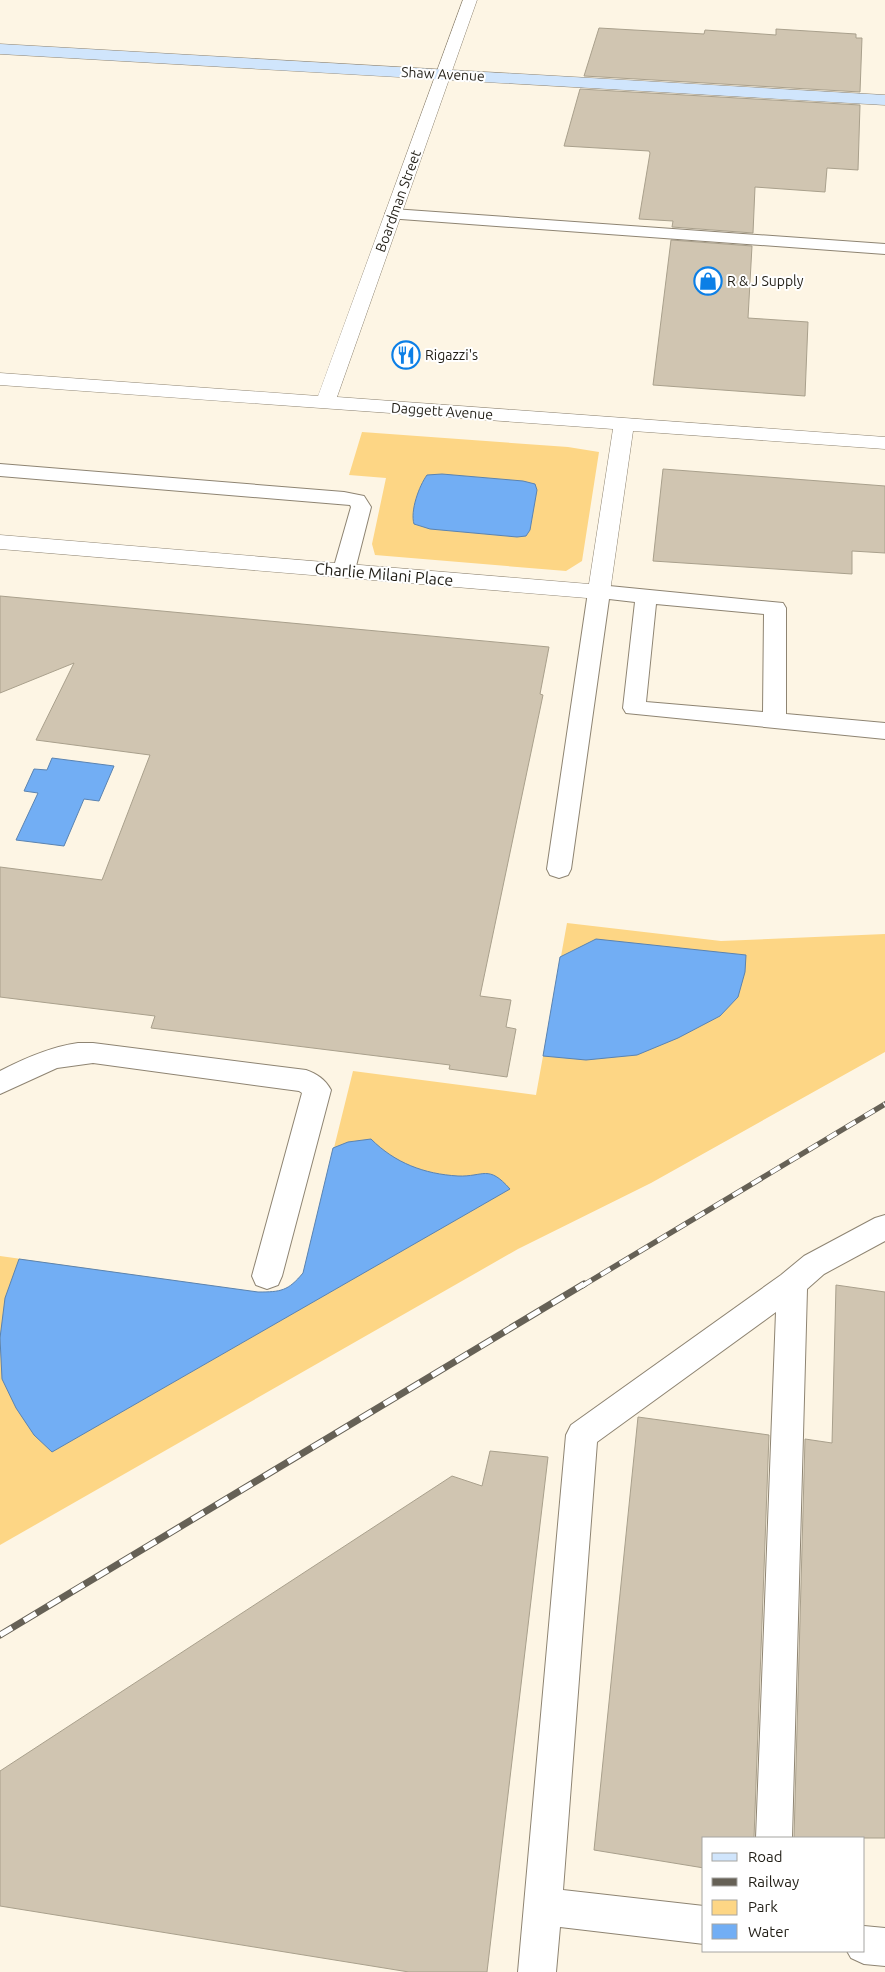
<svg xmlns="http://www.w3.org/2000/svg" width="885" height="1972" font-family="Ubuntu,sans-serif">
<style>
.green{fill:#fdd685}
.water{fill:#72aef4;stroke:#5a83b1}
.building{fill:#d0c5b1;stroke:#a9a08c}
.lines{fill:none;stroke-linecap:round;stroke-linejoin:round}
.lane-casing{stroke:#8e8472;stroke-width:2}
.street-casing{stroke:#8e8472;stroke-width:1}
.secondary-casing{stroke:#8e8472;stroke-width:1}
.lane{fill:#fff;fill-rule:evenodd}
.street{fill:#fff;fill-rule:evenodd}
.secondary{fill:#d0e5fc;fill-rule:evenodd}
.rail-far1-casing{stroke:#666156;stroke-width:5.5}
.rail-casing{stroke:#666156;stroke-width:7}
.rail-far1{stroke:#fff;stroke-width:4;stroke-dasharray:11;stroke-linecap:butt}
.rail{stroke:#fff;stroke-width:5;stroke-dasharray:14;stroke-linecap:butt}
.labels{text-anchor:middle;dominant-baseline:central;stroke-width:4;stroke-linejoin:round;paint-order:stroke}
.far-street-label{font-size:14px;fill:#211e16;stroke:#fff}
.far-poi-label{font-size:14px;fill:#211e16;stroke:#fff;text-anchor:start}
.street-label{font-size:16px;fill:#211e16;stroke:#fff}
</style>
<rect width="100%" height="100%" fill="#fdf5e4"/>
<path class="green" d="M362 432 568 447 599 452 582 561 566 571 375 555 372 544 386 478 349 475Z
M567 923 721 941 885 934V1052L651 1183 518 1249 0 1545V1256L258 1292C283 1292 287 1292 303 1273L353 1071 536 1095Z"/>
<path class="water" d="M442 474 523 481 535 484 537 490 530 530 526 536 517 537 430 529 414 524C410 511 419 486 427 475Z
M52 758 114 766 99 801 84 799 64 846 16 840 38 793 24 791 34 769 47 770Z
M596 939 746 955 745 972 738 997 720 1016 678 1038 637 1055 586 1060 543 1056 560 957Z
M371 1139C395 1163 424 1174 458 1176 484 1177 488 1164 510 1189L52 1452 34 1435 16 1408 2 1379 0 1338 5 1298 19 1259 258 1292C281 1292 288 1291 303 1273L333 1148 348 1142Z"/>
<path class="building" d="M599 28 704 34 705 30 776 35V29L856 34V38H862L860 92 584 76Z
M580 89 860 105 858 170 827 168 825 192 755 187 753 233 672 227 673 221 639 219 650 153 649 151 564 146Z
M671 240 752 246 748 318 808 322 805 396 653 385Z
M663 469 885 486V553L852 551V574L653 561Z
M0 596 549 647 540 694 543 695 480 996 511 1000 506 1027 516 1029 507 1077 449 1069 450 1065 151 1028 155 1016 0 997V867L102 880 150 755 36 740 74 663 0 693Z
M836 1285 885 1292V1838H794L805 1439 832 1443Z
M638 1417 769 1435 754 1838H704V1868L594 1850Z
M490 1451 548 1457 487 1972H409L0 1906V1771L452 1476 482 1486Z"/>
<g class="lines">
<g class="lane-casing">
<path id="lane" d="M393 209 885 244V254L387 218 385 214 387 210Z
M0 464 344 492 364 496 371 507 355 570 351 574 344 576 337 574 333 570 351 507 350 505 0 476Z
M599 585 783 603 786 608V714L885 723V739L626 713 623 708 635 602 609 599 571 869 568 875 559 878 550 875 547 869 588 592 591 587ZM656 604 764 614 763 712 646 702Z
M78 1043H93L306 1070C317 1074 325 1079 331 1090L282 1276 278 1285 267 1289 256 1285 252 1276 302 1093 299 1091 93 1063 57 1068 0 1094V1071C25 1058 50 1047 78 1043Z
M885 1215V1241L824 1274 807 1289 792 1838H756L776 1312 597 1442 563 1890 704 1906V1944L560 1927 556 1972H518L566 1435 571 1425 781 1275 804 1256 875 1218Z
M864 1926 885 1928V1966L864 1964 851 1958 847 1951H864Z"/>
</g>
<g class="street-casing">
<path id="street" d="M463 0H477L337 397 885 437V449L633 431 610 592 607 597 599 599 0 549V535L589 584 613 429 0 385V373L318 396Z"/>
</g>
<g class="secondary-casing">
<path id="secondary" d="M0 44 885 95V105L0 54Z"/>
</g>
<use href="#lane" class="lane"/>
<use href="#street" class="street"/>
<use href="#secondary" class="secondary"/>
<g class="rail-far1-casing">
<path id="rail-far1" d="M582 1286 885 1104"/>
</g>
<g class="rail-casing">
<path id="rail" d="M0 1635 584 1284"/>
</g>
<use href="#rail-far1" class="rail-far1"/>
<use href="#rail" class="rail"/>
</g>
<defs>
<g id="shop-ring" transform="scale(1.4375)"><circle r="9.5" fill="#fff" stroke="#0c7fe6" stroke-width="1.5"/><path d="M-5-2.5h2.3a2.7 3.5 0 0 1 5.4 0H5L5.5 6h-11ZM-1.5-2.5h3a1.5 2.3 0 0 0-3 0Z" fill="#0c7fe6"/></g>
<g id="restaurant-ring" transform="scale(1.4375)"><circle r="9.5" fill="#fff" stroke="#0c7fe6" stroke-width="1.5"/><path d="M-5-6h1v4h1v-4h1v4h1v-4h1v5L-1.5 .5V6h-2V.5L-5-1ZM5-6V6H3V1.5H1.5Q1.5-4 5-6Z" fill="#0c7fe6"/></g>
</defs>
<g fill-rule="evenodd">
<use href="#shop-ring" x="708" y="281"/>
<use href="#restaurant-ring" x="406" y="355"/>
</g>
<g class="labels">
<g class="far-street-label">
<text transform="translate(443 74) rotate(3)">Shaw Avenue</text>
<text transform="translate(398 201) rotate(-70)">Boardman Street</text>
<text transform="translate(442 411) rotate(4)">Daggett Avenue</text>
</g>
<g class="far-poi-label">
<text x="727" y="281">R &amp; J Supply</text>
<text x="425" y="355">Rigazzi's</text>
</g>
<g class="street-label">
<text transform="translate(384 574) rotate(5)">Charlie Milani Place</text>
</g>
</g>
<rect x="702" y="1837" width="162" height="115" fill="#ffffff" stroke="#a6a5a2"/>
<rect x="712" y="1853" width="25" height="8" fill="#d0e5fc" stroke="#a6a5a2"/>
<text x="748" y="1862" font-size="15" fill="#211e16">Road</text>
<rect x="712" y="1878" width="25" height="8" fill="#666156" stroke="#a6a5a2"/>
<text x="748" y="1887" font-size="15" fill="#211e16">Railway</text>
<rect x="712" y="1900" width="25" height="15" fill="#fdd685" stroke="#a6a5a2"/>
<text x="748" y="1912" font-size="15" fill="#211e16">Park</text>
<rect x="712" y="1924" width="25" height="15" fill="#72aef4" stroke="#a6a5a2"/>
<text x="748" y="1937" font-size="15" fill="#211e16">Water</text>
</svg>
